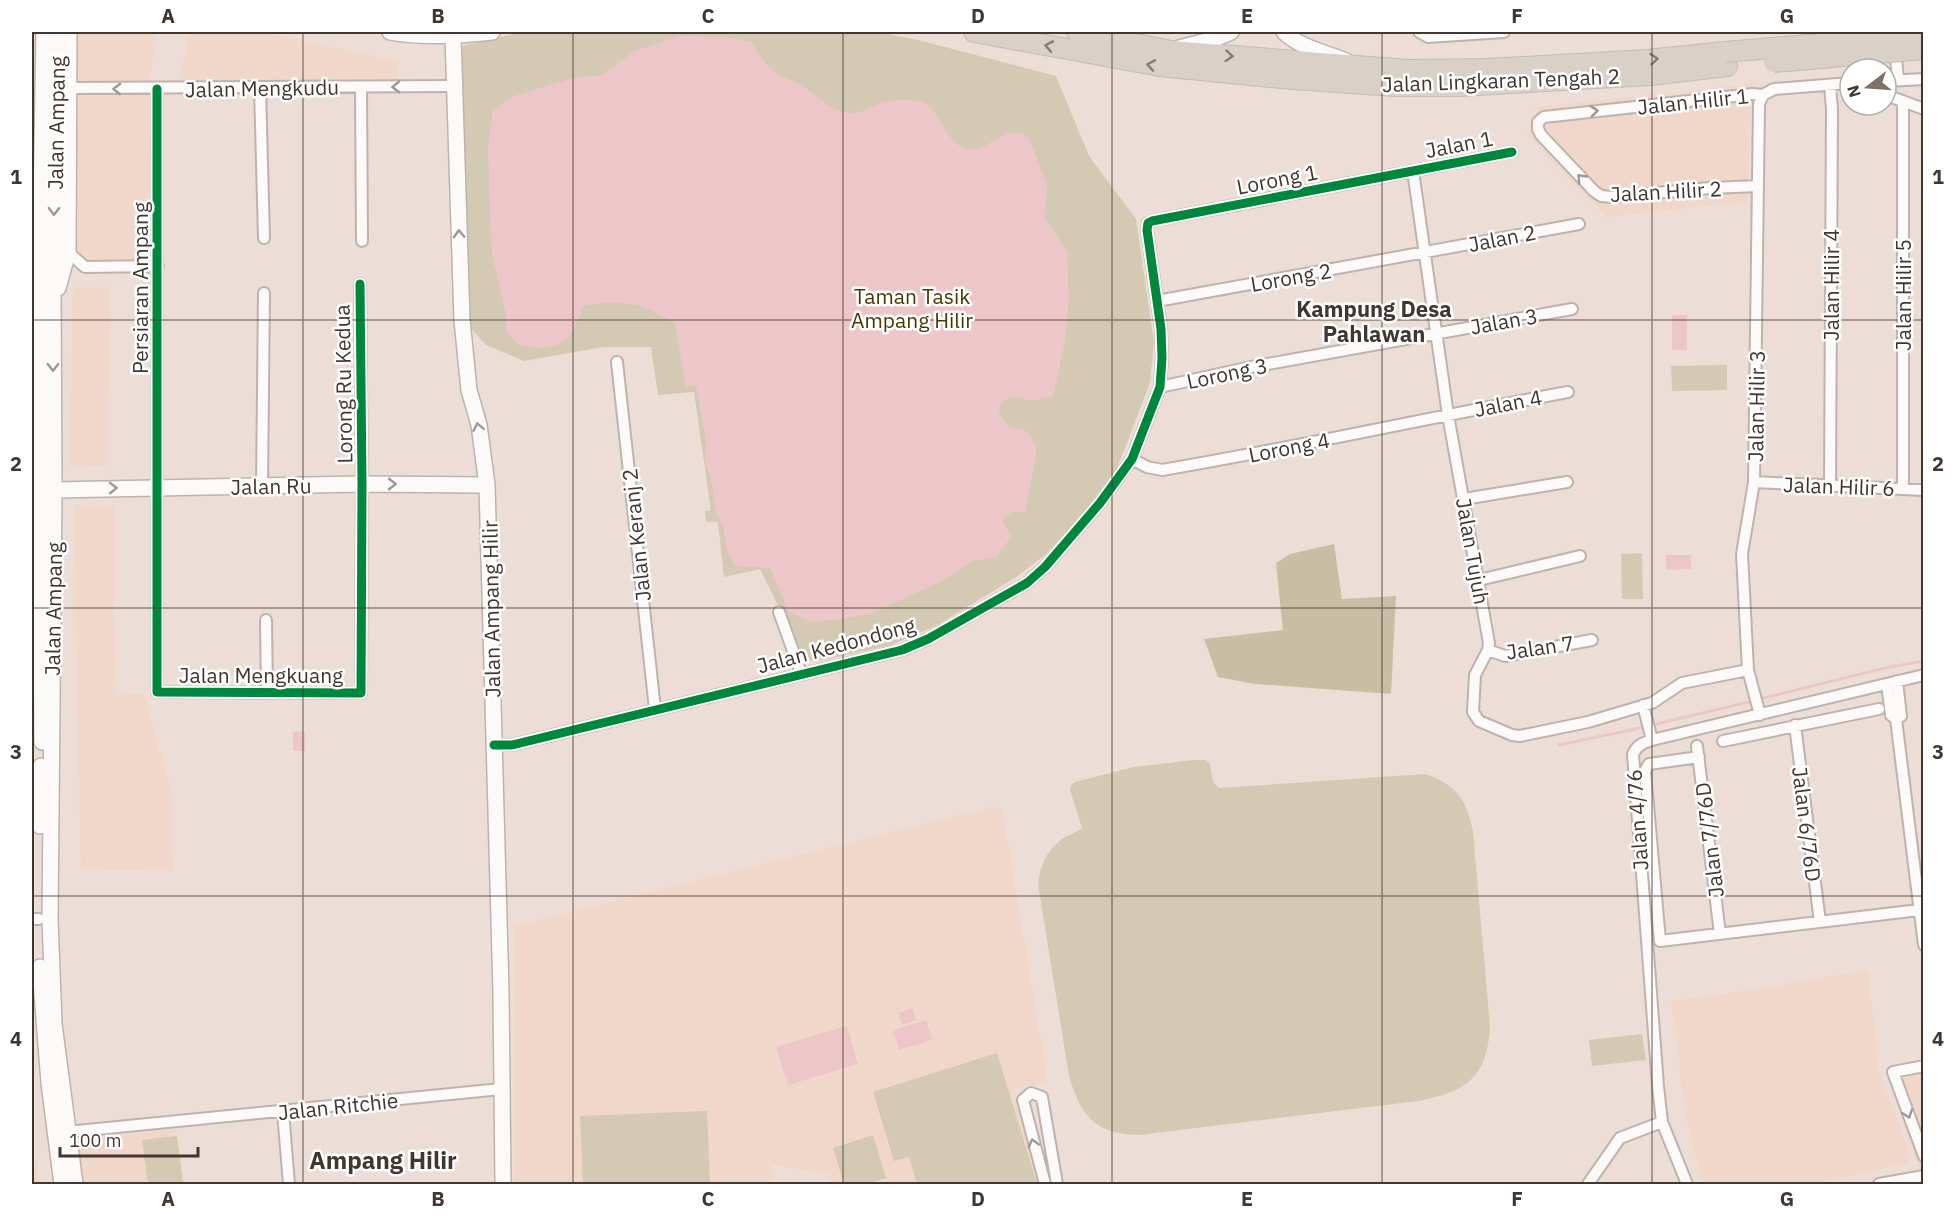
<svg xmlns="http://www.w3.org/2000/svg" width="1955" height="1216" font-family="'IBM Plex Sans',sans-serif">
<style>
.built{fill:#f0d7c9}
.green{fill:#d4c9b2}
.forest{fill:#c9bea3}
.water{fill:#edc6c9}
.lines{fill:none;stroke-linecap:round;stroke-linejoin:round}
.stream{stroke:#edc6c9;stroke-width:3}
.street-casing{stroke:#bdb3ac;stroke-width:14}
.secondary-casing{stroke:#bdb3ac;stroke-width:18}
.highway-casing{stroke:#c3bcb8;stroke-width:22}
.street{stroke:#fcfaf9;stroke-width:10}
.secondary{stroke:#fcfaf9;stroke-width:15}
.highway{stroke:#d9d1c7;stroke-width:20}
.highway-bridge-casing{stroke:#c3bcb8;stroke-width:22;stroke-linecap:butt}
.highway-bridge{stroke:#d9d1c7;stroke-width:20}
.cycleway-casing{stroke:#fff;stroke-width:13}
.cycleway{stroke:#00873e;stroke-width:9}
.oneway{stroke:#857c74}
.oneway2{stroke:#9e9894}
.grid{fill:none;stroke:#413630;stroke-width:1.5;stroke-opacity:0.55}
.labels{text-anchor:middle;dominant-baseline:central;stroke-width:5;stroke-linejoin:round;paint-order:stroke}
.street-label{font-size:21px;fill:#413630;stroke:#fff}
.park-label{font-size:21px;fill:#473b03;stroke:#fff}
.neighbourhood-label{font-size:22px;font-weight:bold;fill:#413630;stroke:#fff}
.quarter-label{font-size:24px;font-weight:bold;fill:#413630;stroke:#fff}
.neatline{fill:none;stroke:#413630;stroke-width:2}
.grid-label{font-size:20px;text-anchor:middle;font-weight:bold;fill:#413630}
</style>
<rect width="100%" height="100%" fill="#ecded6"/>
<path class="built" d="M76 32H157L149 85 151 260 88 262 73 250Z
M189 32H266L397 62V84L179 83Z
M1752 84 1747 202 1606 217 1527 135 1537 107Z
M110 287 108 466 70 465 73 288Z
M74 505H113L114 576 113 627 116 695 144 694 172 796 173 871 81 869Z
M994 807 1002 809 1048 1082 1014 1088 1041 1184H833L828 1174 772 1165 771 1184H514L513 926Z
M1868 970 1878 1067 1908 1150 1909 1163 1812 1184H1702L1688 1126 1681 1086 1679 1052 1671 1001 1760 989Z
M1923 1062V1182L1886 1072Z
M175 1129 184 1184H83L77 1141Z
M37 1162 40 1184H32V1163Z"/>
<path class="green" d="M522 32H878L918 40 1056 76 1089 156 1136 219 1154 342 1150 382 1126 446 1117 468 1085 511 1045 555 1016 577 936 626 891 645 815 662 806 659 800 650 760 569 724 577 718 522H706L705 511 711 510 694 392 658 395 651 347H603L524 361 486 345 470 327 462 70 463 46Z
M1727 365V390L1672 391 1671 366Z
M1642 553 1643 599H1622L1621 554Z
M1194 760H1206L1210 764 1213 782 1219 788 1425 774C1457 785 1466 799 1473 831L1490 1027C1487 1078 1466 1092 1418 1101L1139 1135C1095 1134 1081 1116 1069 1076L1038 884C1040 866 1046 851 1062 839 1068 835 1076 833 1082 828L1070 790 1071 785 1075 782 1134 767Z
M1642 1034 1646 1060 1592 1066 1589 1040Z
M997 1053 1037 1184H917L909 1157 894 1161 873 1092Z
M707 1111 710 1183 583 1184 580 1116Z
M873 1135 886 1178 865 1184H844L833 1148Z
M177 1136 183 1184H148L142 1140Z"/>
<path class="forest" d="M1334 544 1342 599 1396 596 1391 694 1255 684 1218 677 1204 639 1283 630 1276 563 1290 554Z"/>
<path class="water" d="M679 36 725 37 751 42C759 54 766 67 777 74 785 79 795 81 802 86 819 96 833 114 854 113 864 112 871 107 880 103 889 100 917 98 925 103 942 114 946 145 968 149 985 152 998 133 1015 133 1019 133 1024 135 1028 136L1047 185 1045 220 1053 228 1067 252 1069 301 1065 341 1053 396 1032 401 1012 396 1001 403 999 415 1010 427 1029 432 1037 450 1025 512 1014 511 1003 521 1011 537 996 557 973 561 944 580 872 613 845 619 811 622 789 612 770 568 735 566 727 550 723 527 716 512 710 474 705 465 706 442 696 385 686 387 675 324C642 303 623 299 584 306L570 337 556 345 538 348 519 345 506 332V314L491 249 488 147 492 112 511 97 573 78 601 75 633 52Z
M1672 315H1687V350H1672Z
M1666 555H1691V569L1666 570Z
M305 731V751H293V732Z
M912 1008 916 1020 902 1025 899 1013Z
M926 1020 932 1040 899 1050 893 1030Z
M847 1026 858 1064 788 1085 776 1047Z"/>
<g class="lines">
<path class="stream" d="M1760 699 1885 668 1924 661
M1652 725 1753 701
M1559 745 1645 727"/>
<g class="street-casing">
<path id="street" d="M1419 32 1428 37 1504 32
M1895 47 1898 80
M1886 81 1924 79
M1830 85 1832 109 1830 486
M361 87 362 241
M69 88 455 86
M260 88 264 238
M157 89V692L361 693 362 484 360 284
M1886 95 1924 109
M1903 101V489
M1413 171 1448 415 1489 643 1488 650 1475 675 1473 712 1479 721 1512 735 1520 736 1588 722 1652 703 1682 683 1748 670
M1758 186 1710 188 1612 197 1601 196 1594 191 1541 135 1538 129V122L1544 117 1753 94 1763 95 1774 89 1850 83
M68 252 85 267 158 266
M1157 301 1579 224
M617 362 655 709
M1160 387 1251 367 1572 309
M1132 459 1147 467 1162 470C1298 447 1432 417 1568 392
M1754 482 1924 490
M262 486 264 293
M1464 499 1567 482
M1479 580 1580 556
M779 612 801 673
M266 620 267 693
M1488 650 1505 656 1592 640
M1887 684 1891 715 1896 719 1901 716 1897 681
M1643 705 1652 740
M1760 715 1748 670 1742 554 1754 482 1759 104 1763 95
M1896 719 1924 945
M1795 725 1820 922
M1723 741 1879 709
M494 745H512L902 650 928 639 1027 583 1045 567 1100 503 1132 459 1160 387 1162 358 1161 329 1147 230 1148 223 1152 221 1512 152
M1697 746 1720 934
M1699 757 1649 764 1645 771 1660 941 1919 910
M32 919H39
M1924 1066 1893 1072 1924 1156
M283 1112 289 1184
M67 1132 501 1089
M1045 1184 1023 1100 1031 1093 1042 1097 1057 1184
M1588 1184 1620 1138 1662 1122
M1687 1184 1662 1122 1658 1086 1633 754C1637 745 1643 743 1652 740L1924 675
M1879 1184 1924 1176"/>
</g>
<g class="secondary-casing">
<path id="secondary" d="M58 32 53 291 54 490 50 919 54 1024 75 1184
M390 32C424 38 458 36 492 32
M1284 32C1299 47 1326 53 1346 61
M453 36 462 320 469 390 479 425 487 485 501 992 503 1184
M1179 48 1214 39 1231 32
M58 288 68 252 69 32
M54 490 362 484 487 485
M42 742 39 328 44 32
M40 826 41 766
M40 967 49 1083 62 1184"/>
</g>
<g class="highway-casing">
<path id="highway" d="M974 32 1160 66 1281 78 1394 86H1460L1650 75 1727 66
M1077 32 1171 51 1408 70 1488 69 1647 60 1725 52"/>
</g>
<use href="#street" class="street"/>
<use href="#secondary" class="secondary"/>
<use href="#highway" class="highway"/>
<g class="highway-bridge-casing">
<path id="highway-bridge" d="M1725 52 1924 35
M1774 62 1924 49"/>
</g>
<use href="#highway-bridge" class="highway-bridge"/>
<g class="cycleway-casing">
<path id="cycleway" d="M157 89V692L361 693 362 484 360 284
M494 745H512L902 650 928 639 1027 583 1045 567 1100 503 1132 459 1160 387 1162 358 1161 329 1147 230 1148 223 1152 221 1512 152"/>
</g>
<use href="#cycleway" class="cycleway"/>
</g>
<defs><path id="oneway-chevron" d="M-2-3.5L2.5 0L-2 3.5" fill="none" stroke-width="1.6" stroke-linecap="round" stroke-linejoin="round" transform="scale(1.5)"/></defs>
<g class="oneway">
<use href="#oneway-chevron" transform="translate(1049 46) rotate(-169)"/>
<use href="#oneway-chevron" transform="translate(1229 56) rotate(5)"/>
<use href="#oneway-chevron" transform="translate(1654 59) rotate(-5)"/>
<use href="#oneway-chevron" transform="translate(1151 65) rotate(-170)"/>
</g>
<g class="oneway2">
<use href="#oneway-chevron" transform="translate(396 87) rotate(179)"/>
<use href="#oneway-chevron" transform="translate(117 89) rotate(-179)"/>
<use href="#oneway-chevron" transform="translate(1594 111) rotate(-6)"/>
<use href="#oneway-chevron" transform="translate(1581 178) rotate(-134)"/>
<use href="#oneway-chevron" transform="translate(54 211) rotate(91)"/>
<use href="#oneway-chevron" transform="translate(459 234) rotate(-92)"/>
<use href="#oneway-chevron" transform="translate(53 367) rotate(90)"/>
<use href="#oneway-chevron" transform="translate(478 427) rotate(-101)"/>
<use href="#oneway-chevron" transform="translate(392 484)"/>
<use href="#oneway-chevron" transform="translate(113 488) rotate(-1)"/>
<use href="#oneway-chevron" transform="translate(1908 1114) rotate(70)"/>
<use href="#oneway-chevron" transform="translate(1033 1143) rotate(-105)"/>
</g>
<path class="grid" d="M303 32V1184M573 32V1184M843 32V1184M1112 32V1184M1382 32V1184M1652 32V1184M32 320H1924M32 608H1924M32 896H1924"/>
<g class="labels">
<g class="street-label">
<text transform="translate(1501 80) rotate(-2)">Jalan Lingkaran Tengah 2</text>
<text transform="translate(262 88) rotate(-1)">Jalan Mengkudu</text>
<text transform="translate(1693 101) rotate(-6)">Jalan Hilir 1</text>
<text transform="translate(56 123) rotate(-89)">Jalan Ampang</text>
<text transform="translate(1459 144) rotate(-11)">Jalan 1</text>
<text transform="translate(1277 179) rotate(-11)">Lorong 1</text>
<text transform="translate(1666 191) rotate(-3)">Jalan Hilir 2</text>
<text transform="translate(1502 238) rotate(-11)">Jalan 2</text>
<text transform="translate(1291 277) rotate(-10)">Lorong 2</text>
<text transform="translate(1831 285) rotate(-90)">Jalan Hilir 4</text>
<text transform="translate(140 288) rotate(-90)">Persiaran Ampang</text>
<text transform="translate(1903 295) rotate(-90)">Jalan Hilir 5</text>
<text transform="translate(1504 321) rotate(-10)">Jalan 3</text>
<text transform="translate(1227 373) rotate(-12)">Lorong 3</text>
<text transform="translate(343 384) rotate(-91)">Lorong Ru Kedua</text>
<text transform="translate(1508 403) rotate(-11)">Jalan 4</text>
<text transform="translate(1756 406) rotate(-89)">Jalan Hilir 3</text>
<text transform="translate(1289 447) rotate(-11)">Lorong 4</text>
<text transform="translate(271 486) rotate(-1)">Jalan Ru</text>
<text transform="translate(1839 486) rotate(2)">Jalan Hilir 6</text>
<text transform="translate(636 535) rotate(-96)">Jalan Keranj 2</text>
<text transform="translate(1473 551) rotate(80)">Jalan Tujuh</text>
<text transform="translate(53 609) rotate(-89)">Jalan Ampang</text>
<text transform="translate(491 609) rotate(-91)">Jalan Ampang Hilir</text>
<text transform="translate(836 645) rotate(-15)">Jalan Kedondong</text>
<text transform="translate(1540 647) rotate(-8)">Jalan 7</text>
<text x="261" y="675">Jalan Mengkuang</text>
<text transform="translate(1637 820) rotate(-94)">Jalan 4/76</text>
<text transform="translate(1807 824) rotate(83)">Jalan 6/76D</text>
<text transform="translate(1709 840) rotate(-97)">Jalan 7/76D</text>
<text transform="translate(338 1106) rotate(-6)">Jalan Ritchie</text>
</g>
<g class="park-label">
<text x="912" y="296">Taman Tasik<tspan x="912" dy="24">Ampang Hilir</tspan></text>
</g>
<g class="neighbourhood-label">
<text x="1374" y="308">Kampung Desa<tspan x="1374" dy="25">Pahlawan</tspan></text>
</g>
<g class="quarter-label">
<text x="383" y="1160">Ampang Hilir</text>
</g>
</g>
<rect width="1955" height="1216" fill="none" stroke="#ffffff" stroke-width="66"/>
<g transform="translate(1868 87) rotate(253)"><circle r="28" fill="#ffffff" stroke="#b3afac" stroke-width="1.5"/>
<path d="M0-4.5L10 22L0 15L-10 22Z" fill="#7d716a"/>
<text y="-9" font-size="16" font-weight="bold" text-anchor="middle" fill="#413630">N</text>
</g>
<path d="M60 1147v9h138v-9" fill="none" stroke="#413630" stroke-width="3"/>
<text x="69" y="1147" font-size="18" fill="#413630" stroke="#ffffff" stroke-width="4.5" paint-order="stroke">100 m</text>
<rect x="33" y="33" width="1889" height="1150" class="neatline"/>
<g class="grid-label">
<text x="168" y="23">A</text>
<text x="438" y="23">B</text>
<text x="708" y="23">C</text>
<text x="978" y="23">D</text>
<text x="1247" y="23">E</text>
<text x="1517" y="23">F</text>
<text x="1787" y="23">G</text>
<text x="16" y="184">1</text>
<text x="1938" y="184">1</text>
<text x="16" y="471">2</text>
<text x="1938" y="471">2</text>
<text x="16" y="759">3</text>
<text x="1938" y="759">3</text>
<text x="16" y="1046">4</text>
<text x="1938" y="1046">4</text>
<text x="168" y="1206">A</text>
<text x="438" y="1206">B</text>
<text x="708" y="1206">C</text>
<text x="978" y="1206">D</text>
<text x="1247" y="1206">E</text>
<text x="1517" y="1206">F</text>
<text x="1787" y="1206">G</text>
</g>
</svg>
